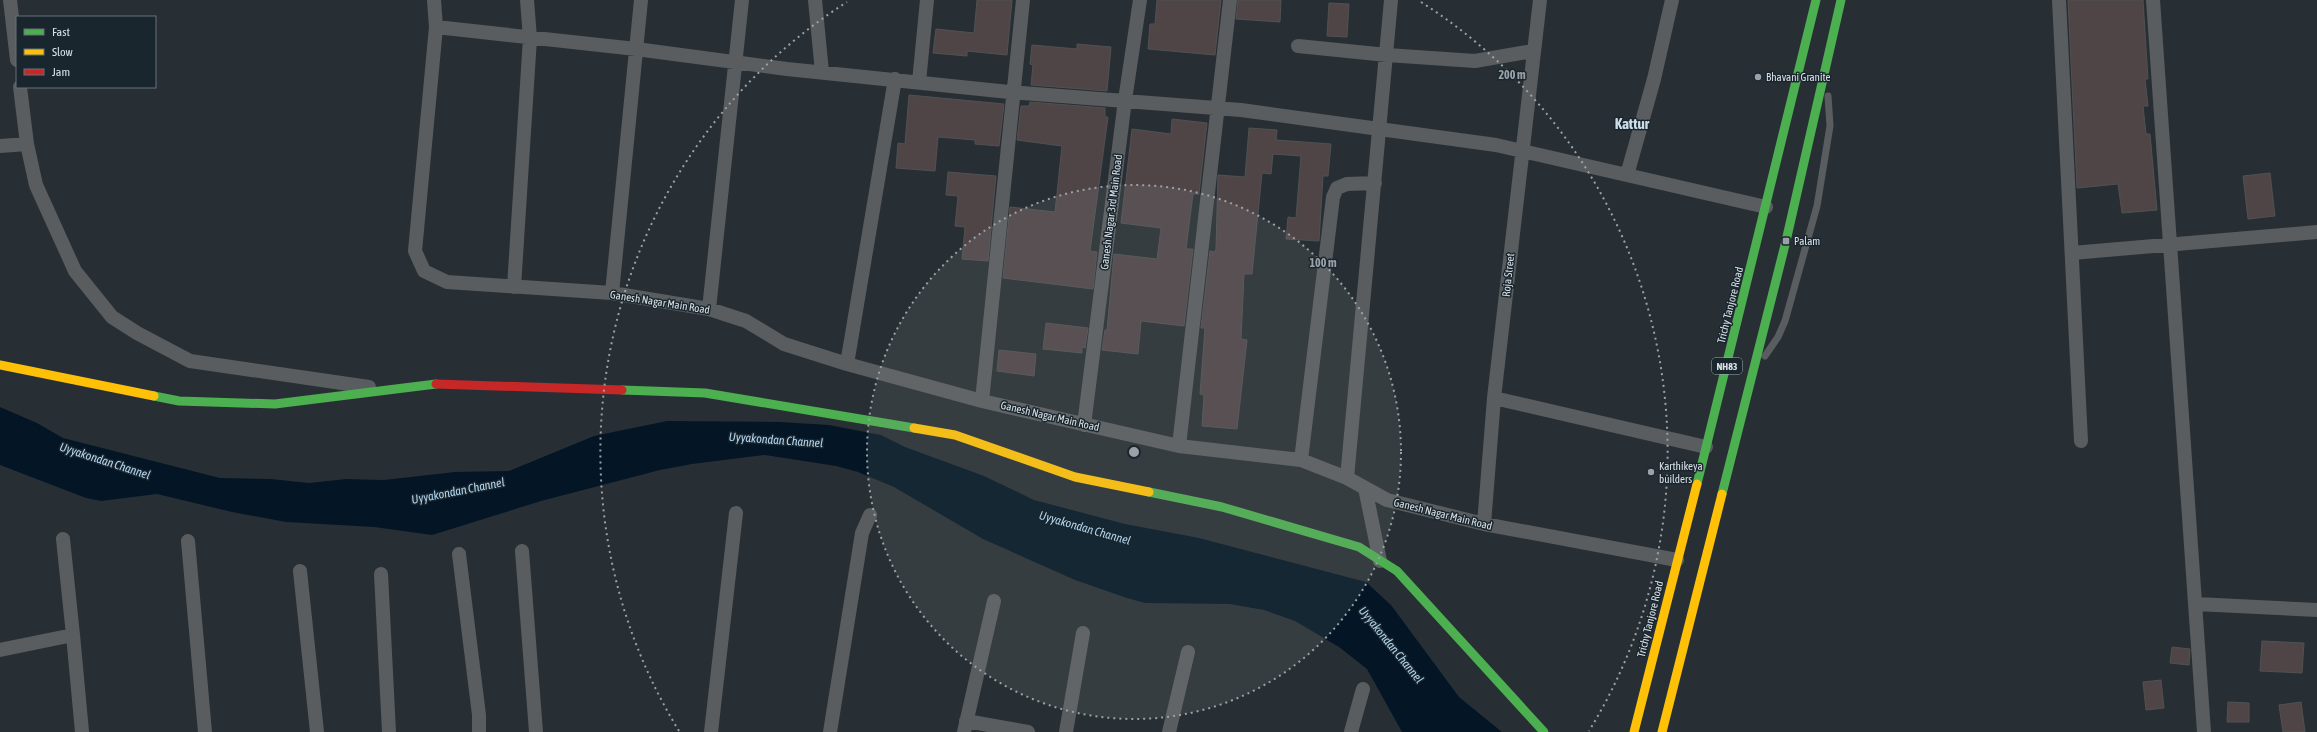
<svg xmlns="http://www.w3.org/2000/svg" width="2317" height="732" font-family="'Asap Condensed',sans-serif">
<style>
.water{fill:#041625}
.building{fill:#4f4547;stroke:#515152}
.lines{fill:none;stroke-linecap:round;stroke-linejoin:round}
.lane{stroke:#5a5d5f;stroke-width:7}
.street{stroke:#5a5d5f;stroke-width:14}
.fast{stroke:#4caf50;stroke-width:9}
.slow{stroke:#ffc107;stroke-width:9}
.jam{stroke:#c62828;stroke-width:9}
.ring{fill:none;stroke:#9aa2a8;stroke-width:2;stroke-dasharray:2 4}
.poi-dot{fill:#9aa2a8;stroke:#1a262e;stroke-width:1.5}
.labels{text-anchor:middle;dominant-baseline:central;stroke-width:3;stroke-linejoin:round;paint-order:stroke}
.shield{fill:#1a262e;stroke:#9fa8af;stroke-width:1}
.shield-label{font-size:10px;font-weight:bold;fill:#d8e0e6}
.poi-label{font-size:11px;fill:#d8e0e6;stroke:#1a262e;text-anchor:start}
.street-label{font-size:11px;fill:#d8e0e6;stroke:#1a262e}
.water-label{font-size:12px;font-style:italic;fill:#b2d8f4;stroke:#1a262e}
.district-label{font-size:15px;font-weight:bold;fill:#cedee9;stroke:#1a262e}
.centre{fill:#9aa2a8;stroke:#1a262e;stroke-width:2}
.ring-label{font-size:12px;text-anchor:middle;font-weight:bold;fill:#9aa2a8;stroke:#1a262e;stroke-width:3;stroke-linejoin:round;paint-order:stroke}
</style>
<rect width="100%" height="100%" fill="#282f34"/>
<path class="water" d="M0 407 37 423 63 438 220 478 271 479 309 483 346 479 384 480 455 472 509 471 594 436 667 421 780 422 829 425 881 435 905 447 984 476 1034 500 1125 524 1199 538 1366 582 1391 605 1459 697 1502 732H1402L1367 669 1339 647 1295 621 1264 610 1230 604 1145 603 1127 598 1075 580 983 539 894 487 858 472 836 466 765 455 692 464 660 470 541 501 432 535 374 527 286 522 232 512 157 494 101 501 86 498 0 465Z"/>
<path class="building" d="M977 0H1012L1007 55 967 51V56L933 53 936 29 974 33Z
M1157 0H1221L1215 55 1148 49 1150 24H1155Z
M1238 0H1281L1280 22 1236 19Z
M2068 0H2143L2148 79H2145L2148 106H2143L2146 134H2150L2157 210 2122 213 2118 184 2077 188Z
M1329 3 1349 4 1347 37 1327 36Z
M1077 44 1111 47 1107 91 1031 85 1033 65 1030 64 1032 45 1077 49Z
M909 95 1004 104 999 146 975 144V140L938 137 935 171 896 168 898 143 905 144Z
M1030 102 1105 108V117H1108L1090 251 1097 252 1093 289 1003 278 1010 207 1055 212 1062 146 1017 140 1021 106H1029Z
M1172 119 1207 123 1199 194H1193L1186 249H1193L1184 326 1141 321 1138 354 1102 350 1105 330H1107L1114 254 1157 259 1161 228 1121 223 1132 129 1171 134Z
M1249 128 1277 130 1276 140 1331 144 1328 176H1323L1319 241 1286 239 1288 217 1296 218 1301 156 1273 154 1271 174 1262 173 1252 274H1244L1241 339 1247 340 1237 429 1202 426 1204 395 1200 394 1205 328H1201L1210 251 1215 252 1216 249 1218 175 1245 177Z
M948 172 996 176 988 261 962 259 965 227 955 226 958 196 946 195Z
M2270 173 2275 216 2248 219 2243 176Z
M1046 323 1088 328 1085 348 1082 347V353L1043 349Z
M999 350 1036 354 1034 376 997 371Z
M2262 641 2304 643 2302 673 2260 671Z
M2172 647 2190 649 2189 665 2170 663Z
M2161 680 2164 708 2146 710 2143 682Z
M2228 702 2249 703V722H2227Z
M2301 702 2305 732H2283L2279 705Z"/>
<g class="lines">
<path class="lane" d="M1765 356 1778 337 1785 321 1817 206 1830 126 1828 96"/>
<path class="street" d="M10 0 17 60
M434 0 436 27 415 251 424 271 447 282 612 293 709 309 746 321 784 344 847 364 982 401 1179 446 1301 460 1347 478 1387 500 1484 524 1677 560
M815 0 822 72
M2059 0 2081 441
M2153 0 2204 732
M436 27 636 49 787 69 1009 92 1241 110 1496 145 1766 207
M1298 46 1387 55 1475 61 1533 51
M919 82 927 0
M20 87 27 144 36 185 75 271 112 317 137 333 190 361 369 387
M0 146 27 144
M1627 175 1654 79 1672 0
M2072 253 2317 232
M514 287 530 38 527 0
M612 293 641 0
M709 309 742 0
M847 364 895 79
M1494 398 1706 447
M982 401 1023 0
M1084 425 1125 100 1140 0
M1179 446 1230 0
M1301 460 1333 197 1337 188 1347 184 1375 183
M1347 478 1391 0
M1365 488 1380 561
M1484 524 1494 398 1540 0
M63 539 73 635
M188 541 205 732
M522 551 536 732
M459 554 479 715V732
M300 571 317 732
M381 574 389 732
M2196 604 2317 610
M0 650 73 635 82 732
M966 721 1028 732
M711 732 736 513
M830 732 862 533 870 515
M964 732 994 601
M1066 732 1083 633
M1169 732 1188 652
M1351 732 1363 689"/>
<path class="fast" d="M622 390 705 393 914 428
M154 396 179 401 275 404 436 384
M1697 484 1816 0
M1149 492 1222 507 1359 547 1397 571 1544 732
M1722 494 1786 241 1841 0"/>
<path class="slow" d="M0 365 154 396
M914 428 955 435 1075 477 1149 492
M1634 732 1697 484
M1662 732 1722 494"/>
<path class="jam" d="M436 384 622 390"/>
</g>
<circle cx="1134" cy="452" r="267" fill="#9aa2a8" fill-opacity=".12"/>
<g class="ring">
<circle cx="1134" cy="452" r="267"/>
<path d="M679 731A534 534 0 0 1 847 2M1421 2A534 534 0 0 1 1589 731"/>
</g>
<g class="poi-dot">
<circle cx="1758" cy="77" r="4"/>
<rect x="1782" y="237" width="8" height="8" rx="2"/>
<circle cx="1651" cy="472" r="4"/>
</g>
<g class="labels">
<rect class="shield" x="1712" y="358" width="30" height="16" rx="3"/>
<g class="shield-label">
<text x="1727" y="366">NH83</text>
</g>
<g class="poi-label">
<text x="1766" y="77">Bhavani Granite</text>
<text x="1794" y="241">Palam</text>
<text x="1659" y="466">Karthikeya<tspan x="1659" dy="13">builders</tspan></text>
</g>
<g class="street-label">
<text transform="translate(1111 212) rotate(-83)">Ganesh Nagar 3rd Main Road</text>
<text transform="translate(1508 275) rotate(-84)">Roja Street</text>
<text transform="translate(660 302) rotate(9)">Ganesh Nagar Main Road</text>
<text transform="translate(1730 305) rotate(-76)">Trichy Tanjore Road</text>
<text transform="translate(1050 416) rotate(13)">Ganesh Nagar Main Road</text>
<text transform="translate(1443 514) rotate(14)">Ganesh Nagar Main Road</text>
<text transform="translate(1650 619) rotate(-76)">Trichy Tanjore Road</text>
</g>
<g class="water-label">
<text transform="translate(776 440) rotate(4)">Uyyakondan Channel</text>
<text transform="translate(105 461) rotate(18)">Uyyakondan Channel</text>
<text transform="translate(458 491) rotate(-11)">Uyyakondan Channel</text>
<text transform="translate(1085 528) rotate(16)">Uyyakondan Channel</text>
<text transform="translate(1391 645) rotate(51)">Uyyakondan Channel</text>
</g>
<g class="district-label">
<text x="1632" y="123">Kattur</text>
</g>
</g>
<circle cx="1134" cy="452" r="6" class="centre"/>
<g class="ring-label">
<text x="1512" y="79">200 m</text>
<text x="1323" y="267">100 m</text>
</g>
<rect x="16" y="16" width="140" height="72" fill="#1a262e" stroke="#667078"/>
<rect x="24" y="29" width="20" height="6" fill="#4caf50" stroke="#667078"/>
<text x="52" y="36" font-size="12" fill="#d8e0e6">Fast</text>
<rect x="24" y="49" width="20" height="6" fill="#ffc107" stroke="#667078"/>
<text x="52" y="56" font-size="12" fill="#d8e0e6">Slow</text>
<rect x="24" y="69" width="20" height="6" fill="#c62828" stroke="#667078"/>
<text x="52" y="76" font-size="12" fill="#d8e0e6">Jam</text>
</svg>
